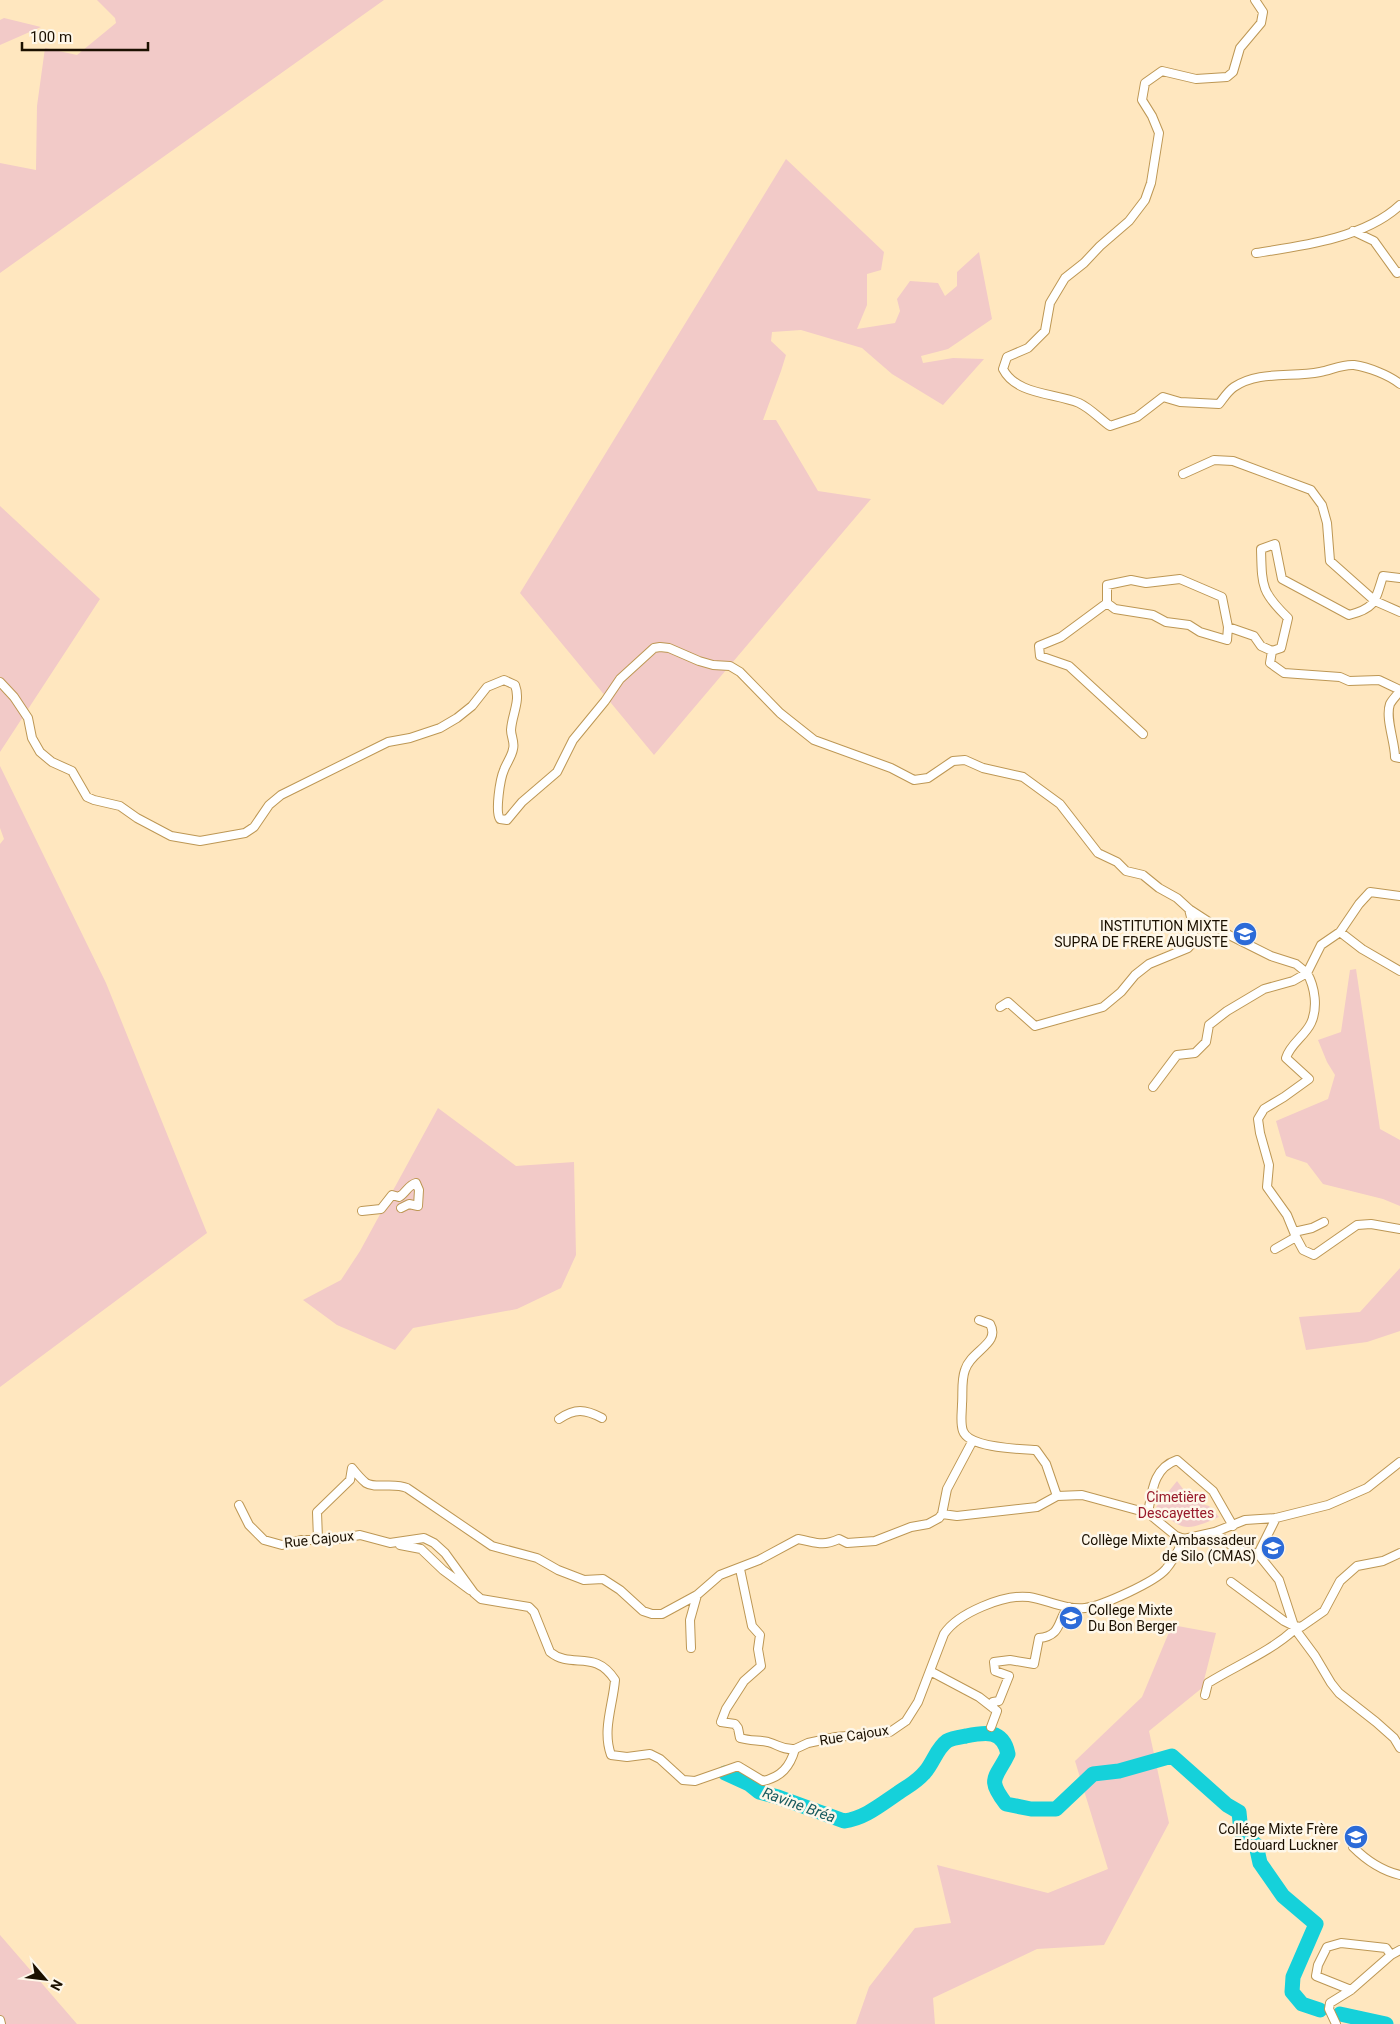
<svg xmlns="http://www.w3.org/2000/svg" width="1400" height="2024" font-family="Roboto,sans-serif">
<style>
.built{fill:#fbd89c}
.green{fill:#f2cac8}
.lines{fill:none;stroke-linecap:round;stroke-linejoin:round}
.river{stroke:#15d1da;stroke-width:15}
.street-casing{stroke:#bd9754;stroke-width:10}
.street{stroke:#fff;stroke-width:8}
.labels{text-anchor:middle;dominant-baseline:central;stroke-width:5;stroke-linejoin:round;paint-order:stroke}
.poi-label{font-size:14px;fill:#1b1000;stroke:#fef7e9;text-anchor:end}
.park-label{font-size:14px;fill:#98192a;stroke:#fef7e9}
.street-label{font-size:14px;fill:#1b1000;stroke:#fef7e9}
.water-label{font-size:15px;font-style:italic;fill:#195b5f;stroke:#fef7e9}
</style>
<rect width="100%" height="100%" fill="#ffe7bf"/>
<path class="built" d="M1359 1828 1364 1834 1352 1846 1347 1839Z"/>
<path class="green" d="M97 0H384L0 273V163L36 170 37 106 45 48 77 55 116 23 115 18Z
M4 18 41 27 0 45V20Z
M786 159 884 252 881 270 867 274V305L857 329 895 323 900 311 897 299 910 281 938 283 945 296 957 286V272L979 252 992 319 948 349 921 356 923 363 953 358 984 359 943 405 892 374 862 348 801 330 772 332 771 341 786 355 781 371 763 420H776L818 491 871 499 654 755 520 593Z
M0 506 100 599 0 752Z
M0 766 106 983 207 1233 0 1387V844L4 839 0 828Z
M1356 969 1380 1129 1400 1140V1206L1383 1199 1323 1184 1307 1163 1286 1156 1276 1121 1328 1099 1335 1075 1327 1062 1318 1040 1341 1032 1350 970Z
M438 1108 516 1166 574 1162 576 1255 561 1288 517 1309 413 1328 395 1350 337 1325 303 1300 341 1280 360 1251Z
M1400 1268V1331L1367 1342 1306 1350 1299 1317 1360 1312Z
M1177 1481 1192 1501 1209 1506 1219 1517C1185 1532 1182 1531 1156 1507Z
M1172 1625 1216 1633 1202 1688 1149 1731 1169 1823 1104 1945 1037 1949 933 1998 935 2024H856L869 1987 915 1928 951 1923 937 1865 1048 1893 1108 1869 1075 1761 1142 1697Z
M0 1935 77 2024H0Z"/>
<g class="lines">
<path class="river" d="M725 1773 749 1784 759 1792 778 1797 844 1821C865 1818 880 1805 898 1793 908 1786 917 1782 925 1772 933 1763 937 1748 947 1741 952 1738 960 1737 966 1736 985 1732 1003 1729 1008 1754 996 1779 986 1778 1006 1804L1031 1809H1056L1093 1774 1119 1771 1172 1756 1227 1805 1239 1812 1241 1832 1256 1845 1260 1863 1283 1896 1316 1924 1293 1977 1292 1992 1302 2004 1320 2010
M1340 2014 1386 2024"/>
<g class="street-casing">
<path id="street" d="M1255 0 1263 12 1261 23 1240 48 1233 72 1227 77 1196 79 1162 71 1145 83 1142 100 1152 116 1159 133 1151 183 1145 200 1129 221 1100 246 1084 263 1065 278 1050 303 1045 331 1028 348 1007 357 1003 369C1016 395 1055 393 1079 403 1090 408 1100 419 1110 426L1137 417 1163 397 1180 402 1219 404C1223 399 1228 391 1234 387 1259 370 1292 378 1320 372 1331 370 1343 364 1354 365 1368 367 1389 375 1400 384
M1353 231 1374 241 1397 273 1400 272
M1256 253C1302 246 1365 238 1400 205
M1183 474 1214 460 1233 461 1311 490 1322 505 1327 523 1330 561 1375 601 1400 612
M1107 603 1115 609 1153 615 1166 622 1189 625 1200 632 1227 640 1228 627
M1272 651 1270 663 1284 673 1340 677 1349 681 1379 680 1400 690
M0 682 14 697 28 718 32 738 40 752 52 762 72 771 87 797 94 800 120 806 137 818 171 836 200 841 245 833 254 827 269 805 281 795 388 742 410 738 440 728 457 718 472 706 487 687 504 680 515 685C521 701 512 714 511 730 511 736 515 743 513 749 512 756 506 764 504 770 500 779 495 812 500 819L507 820 522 802 557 772 573 740 605 701 620 679 654 648 660 647 669 648 699 661 713 665 730 666 740 672 780 713 814 740 891 768 914 780 928 778 953 761 965 760 983 768 1023 777 1060 804 1098 853 1117 862 1126 871 1143 875 1159 888 1177 898 1189 909 1229 935 1271 956 1296 964 1307 973 1321 945 1340 932 1359 904 1370 892 1400 896
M1400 691C1397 695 1392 700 1390 704 1385 718 1395 742 1395 757L1400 758
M1143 734 1069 666 1040 656 1039 646 1061 637 1107 603V585L1131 580 1146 583 1180 579 1222 597 1228 627 1254 636 1261 646 1272 651 1281 648 1288 618C1261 592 1262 586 1261 549L1275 544 1282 579 1349 615C1376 608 1375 601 1383 576L1400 578
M1340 932 1362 949 1400 971
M1000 1007 1008 1002 1035 1026 1103 1007 1121 992 1135 975 1149 964 1188 948 1193 942V925L1189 909
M1153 1087 1177 1055 1195 1053 1206 1042 1209 1025 1227 1011 1264 989 1293 981 1307 973C1315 987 1318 1008 1311 1023 1305 1036 1290 1044 1286 1058L1309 1079 1284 1097 1264 1109 1258 1119 1260 1133 1269 1165 1267 1187 1287 1215 1296 1237
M362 1211 381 1209 392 1195 399 1197C406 1193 408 1185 416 1183L419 1190 418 1206 409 1204 401 1208
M1294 1232 1312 1228 1324 1222
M1275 1249 1296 1237 1303 1250 1314 1255 1357 1225 1371 1224 1400 1229
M979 1320 990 1324C1001 1344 971 1350 965 1370 961 1381 963 1393 962 1404 962 1413 960 1423 963 1431 969 1448 1019 1449 1036 1450L1046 1464 1057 1496 1082 1495 1148 1513 1176 1536 1184 1539 1215 1532 1245 1520 1276 1518 1328 1505 1367 1488 1400 1462
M559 1419C575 1408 585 1409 602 1418
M239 1505 249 1525 264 1540 282 1545 301 1540H332L360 1535 390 1543 424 1538 434 1543 445 1553 474 1593 481 1599 529 1607 534 1612 550 1652C572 1670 594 1648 615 1680 613 1705 602 1730 611 1755L627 1757 650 1754 660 1759 683 1780 695 1781 738 1766 763 1781C781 1777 790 1767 795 1749L808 1743 836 1737 890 1732 906 1721 918 1702 944 1634C958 1613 1004 1594 1029 1597 1048 1600 1065 1610 1085 1608 1102 1606 1155 1582 1166 1569 1174 1560 1179 1549 1184 1539
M1148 1513C1152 1492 1153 1468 1177 1460L1213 1491 1233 1526
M942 1514 957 1516 1037 1507 1057 1496
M1215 1532 1232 1546 1243 1551 1258 1554 1279 1580 1295 1629 1315 1656 1331 1683 1339 1693 1376 1722 1394 1738 1400 1748
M318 1539 317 1512 350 1480 352 1468C356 1473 361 1479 366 1483 375 1489 394 1482 407 1488L492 1546 537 1558 558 1570 584 1580 603 1579 620 1590 643 1611 652 1614H662L697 1595 720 1575 759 1560 798 1539C816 1542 821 1547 839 1539L847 1543 875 1541 911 1527 928 1524 939 1518 942 1514 947 1489 972 1442
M400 1545 421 1549 443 1570 470 1590
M1258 1554 1276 1518
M740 1569 752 1626 760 1635 758 1649 761 1666 744 1681 726 1709 721 1722 735 1724 738 1728 740 1738C750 1741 759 1740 768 1742 779 1745 782 1750 795 1749
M1231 1582 1284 1621 1294 1626 1301 1627 1324 1611 1340 1581 1357 1566 1383 1561 1400 1553
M691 1648 690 1620 697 1595
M930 1671 979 1697 997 1711 991 1727
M1205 1695 1208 1683C1237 1665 1270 1652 1295 1629
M993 1708V1702L999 1701 1009 1676 995 1671 994 1662 1010 1660 1034 1664 1039 1638C1063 1636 1057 1618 1069 1607
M1353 1847C1366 1860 1383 1871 1400 1875
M1351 1990 1316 1976 1318 1965 1327 1947 1341 1943 1386 1948 1391 1955
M0 2020 1 2024
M1336 2024 1329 2009 1330 2003 1351 1990 1391 1955 1400 1950"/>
</g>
<use href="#street" class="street"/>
</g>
<defs>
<g id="school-disc" transform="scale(1.25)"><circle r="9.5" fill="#2c6bd8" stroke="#fef7e9"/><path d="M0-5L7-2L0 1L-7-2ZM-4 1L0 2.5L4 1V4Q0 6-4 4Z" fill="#fff"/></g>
</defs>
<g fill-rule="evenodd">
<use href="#school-disc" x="1245" y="934"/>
<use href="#school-disc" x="1273" y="1548"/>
<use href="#school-disc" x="1071" y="1618"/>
<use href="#school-disc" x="1356" y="1837"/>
</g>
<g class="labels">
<g class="poi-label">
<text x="1228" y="926">INSTITUTION MIXTE<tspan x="1228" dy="16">SUPRA DE FRERE AUGUSTE</tspan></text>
<text x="1256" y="1540">Collège Mixte Ambassadeur<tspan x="1256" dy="16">de Silo (CMAS)</tspan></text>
<text x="1088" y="1610" text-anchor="start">College Mixte<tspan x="1088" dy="16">Du Bon Berger</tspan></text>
<text x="1338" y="1829">Collége Mixte Frère<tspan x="1338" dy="16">Edouard Luckner</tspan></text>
</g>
<g class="park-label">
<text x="1176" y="1497">Cimetière<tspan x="1176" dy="16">Descayettes</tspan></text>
</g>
<g class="street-label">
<text transform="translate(319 1539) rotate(-6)">Rue Cajoux</text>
<text transform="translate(854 1735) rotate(-9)">Rue Cajoux</text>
</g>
<g class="water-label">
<text transform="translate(799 1805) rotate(20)">Ravine Bréa</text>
</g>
</g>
<g transform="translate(45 1979) rotate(118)" stroke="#fef7e9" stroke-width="4" paint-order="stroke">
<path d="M0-4L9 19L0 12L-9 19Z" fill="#1b1000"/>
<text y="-8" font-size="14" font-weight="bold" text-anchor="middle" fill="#1b1000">N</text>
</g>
<path d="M22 42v8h126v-8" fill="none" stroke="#1b1000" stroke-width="2.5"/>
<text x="30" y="42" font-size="15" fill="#1b1000" stroke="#fef7e9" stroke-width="4" paint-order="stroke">100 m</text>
</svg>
